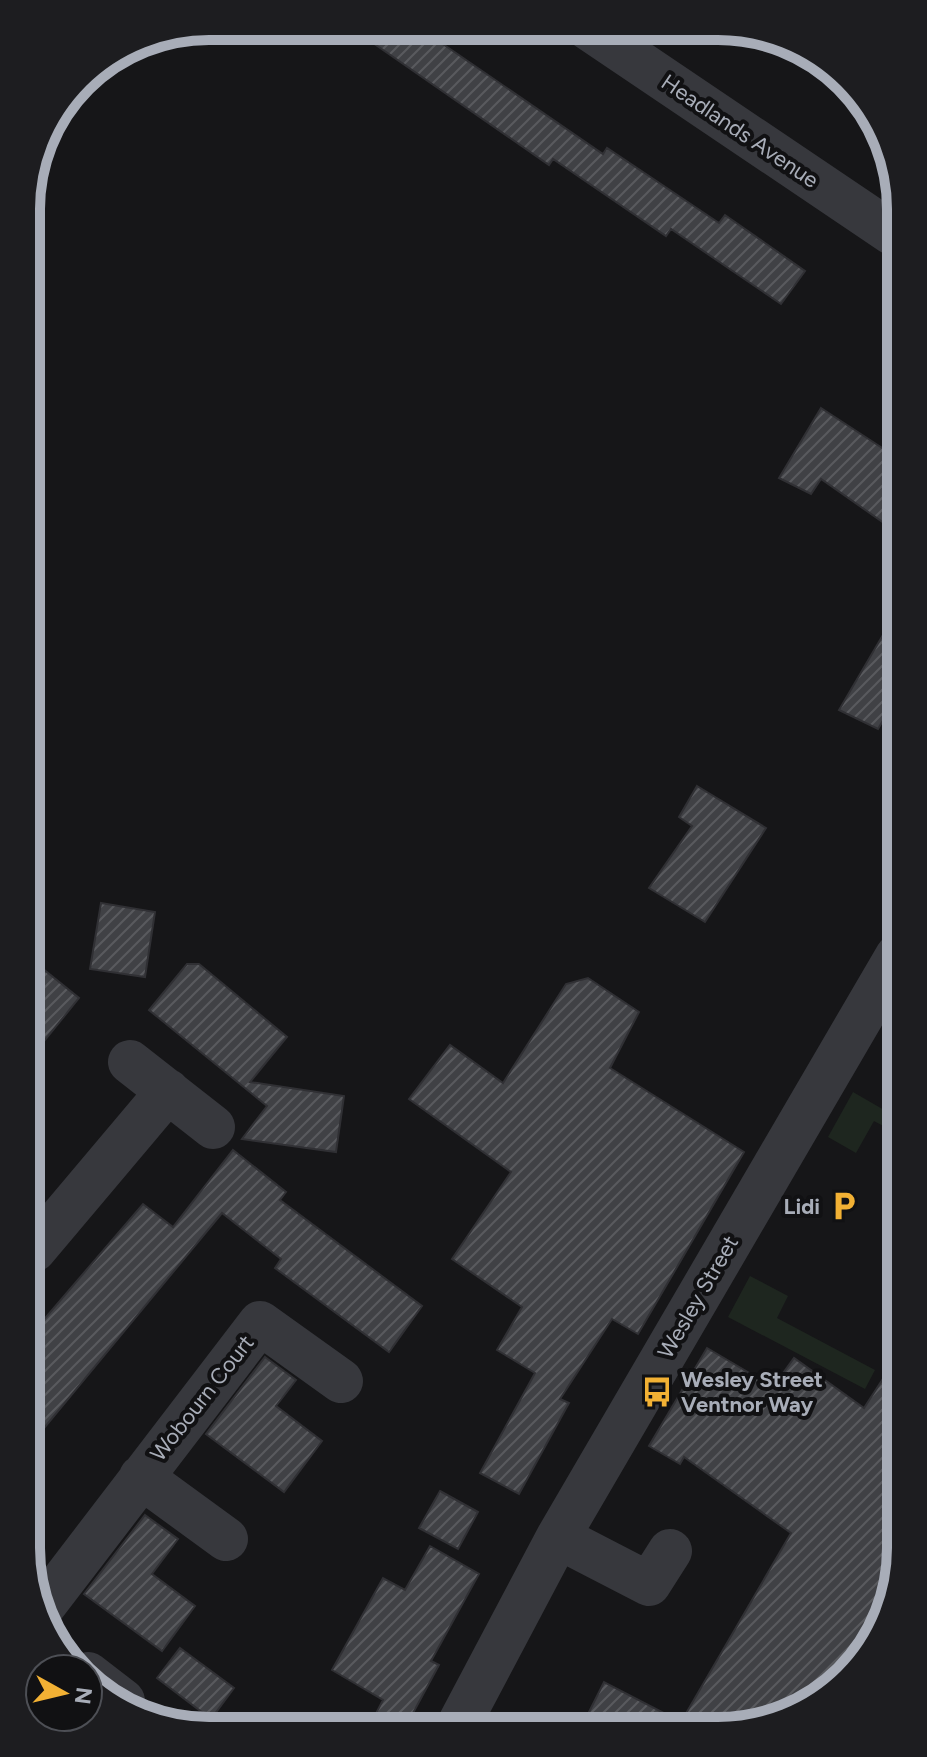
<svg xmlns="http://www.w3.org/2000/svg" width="927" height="1757" font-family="Figtree,sans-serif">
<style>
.green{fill:#1e261f}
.building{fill:url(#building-hatch);stroke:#303034;stroke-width:2}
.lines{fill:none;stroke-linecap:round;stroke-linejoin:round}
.minor{stroke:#37383d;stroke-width:44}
.labels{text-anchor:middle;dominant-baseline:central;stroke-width:8;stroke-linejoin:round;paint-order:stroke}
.street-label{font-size:22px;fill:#a8adb8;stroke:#111113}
.poi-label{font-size:22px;font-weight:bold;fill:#a8adb8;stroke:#111113;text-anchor:end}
.rim{fill:none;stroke:#a8adb8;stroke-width:10}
</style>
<defs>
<pattern id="building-hatch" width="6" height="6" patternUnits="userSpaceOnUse" patternTransform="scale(2)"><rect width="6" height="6" fill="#404145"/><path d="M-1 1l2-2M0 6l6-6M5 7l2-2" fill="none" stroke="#595a5e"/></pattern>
</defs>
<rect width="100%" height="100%" fill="#161618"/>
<path class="green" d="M853 1092 898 1118V1134L874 1121 856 1153 828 1137Z
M750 1276 788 1296 777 1318 875 1370 865 1389 728 1317Z"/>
<path class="building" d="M350 27H418L603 154 607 148 719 223 725 215 805 271 781 304 671 229 666 236 553 159 549 165Z
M821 408 893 455 894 530 821 479 811 494 779 478Z
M894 616 895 700 878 729 839 710Z
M697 786 766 828 705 922 649 888 692 826 679 817Z
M101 903 155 912 145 977 90 969Z
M32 960 79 998 32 1056Z
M187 964H199L287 1037 250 1082 344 1096 336 1152 242 1139 267 1106 149 1010Z
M588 978 639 1012 610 1068 744 1152 638 1334 612 1319 560 1399 569 1403 519 1494 480 1473 535 1373 497 1350 522 1307 452 1259 511 1172 409 1099 450 1045 503 1083 566 984Z
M233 1150 286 1192 280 1200 422 1306 389 1352 275 1268 281 1259 222 1213 35 1439 34 1331 143 1204 173 1227Z
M707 1348 773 1387 794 1358 864 1408 899 1354 901 1560 863 1660 776 1721 583 1724 604 1682 681 1722 791 1533 684 1457 680 1464 649 1446Z
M265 1357 296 1380 276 1406 322 1441 284 1492 206 1434Z
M440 1491 478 1512 458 1549 419 1528Z
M145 1515 178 1539 152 1574 195 1606 162 1651 84 1594Z
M430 1546 479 1574 431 1661 439 1665 406 1726 369 1727 383 1700 332 1670 383 1578 405 1590Z
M180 1648 234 1688 211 1719 157 1678Z"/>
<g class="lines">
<path class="minor" d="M588 28 892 233
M130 1062 213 1127
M34 1250 168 1091
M141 1477 226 1539
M558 1537 649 1584 670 1551
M39 1612 260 1323 341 1381
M88 1674 123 1701
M458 1726 558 1537 897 956"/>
</g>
<defs>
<g id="parking-bare" transform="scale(2.4)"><path d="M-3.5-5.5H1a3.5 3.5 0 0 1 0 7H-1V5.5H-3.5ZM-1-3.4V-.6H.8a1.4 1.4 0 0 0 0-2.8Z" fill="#f2b134" stroke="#111113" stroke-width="2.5" paint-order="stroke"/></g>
<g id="bus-bare" transform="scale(2.4)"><path d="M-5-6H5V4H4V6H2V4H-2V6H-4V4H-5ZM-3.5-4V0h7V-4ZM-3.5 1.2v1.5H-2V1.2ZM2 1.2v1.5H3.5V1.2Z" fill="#f2b134" stroke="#111113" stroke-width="2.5" paint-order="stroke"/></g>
</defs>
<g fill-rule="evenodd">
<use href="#parking-bare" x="844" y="1206"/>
<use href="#bus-bare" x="657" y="1392"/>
</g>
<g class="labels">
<g class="street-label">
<text transform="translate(740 131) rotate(34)">Headlands Avenue</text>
<text transform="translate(698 1297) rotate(-60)">Wesley Street</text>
<text transform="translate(202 1398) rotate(-52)">Wobourn Court</text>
</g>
<g class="poi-label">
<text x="820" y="1206">Lidi</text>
<text x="681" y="1379" text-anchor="start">Wesley Street<tspan x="681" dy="25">Ventnor Way</tspan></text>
</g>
</g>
<path d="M0 0H927V1757H0ZM209 40H718A169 169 0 0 1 887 209V1548A169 169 0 0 1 718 1717H209A169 169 0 0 1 40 1548V209A169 169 0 0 1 209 40Z" fill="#1d1d20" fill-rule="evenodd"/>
<path class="rim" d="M209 40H718A169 169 0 0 1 887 209V1548A169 169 0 0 1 718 1717H209A169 169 0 0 1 40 1548V209A169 169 0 0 1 209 40Z"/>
<g transform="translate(64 1693) rotate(98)"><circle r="38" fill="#111113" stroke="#4d4f55" stroke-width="2"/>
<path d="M0-6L14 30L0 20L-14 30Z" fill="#f2b134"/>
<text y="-12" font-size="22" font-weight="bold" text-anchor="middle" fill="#a8adb8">N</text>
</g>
</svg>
